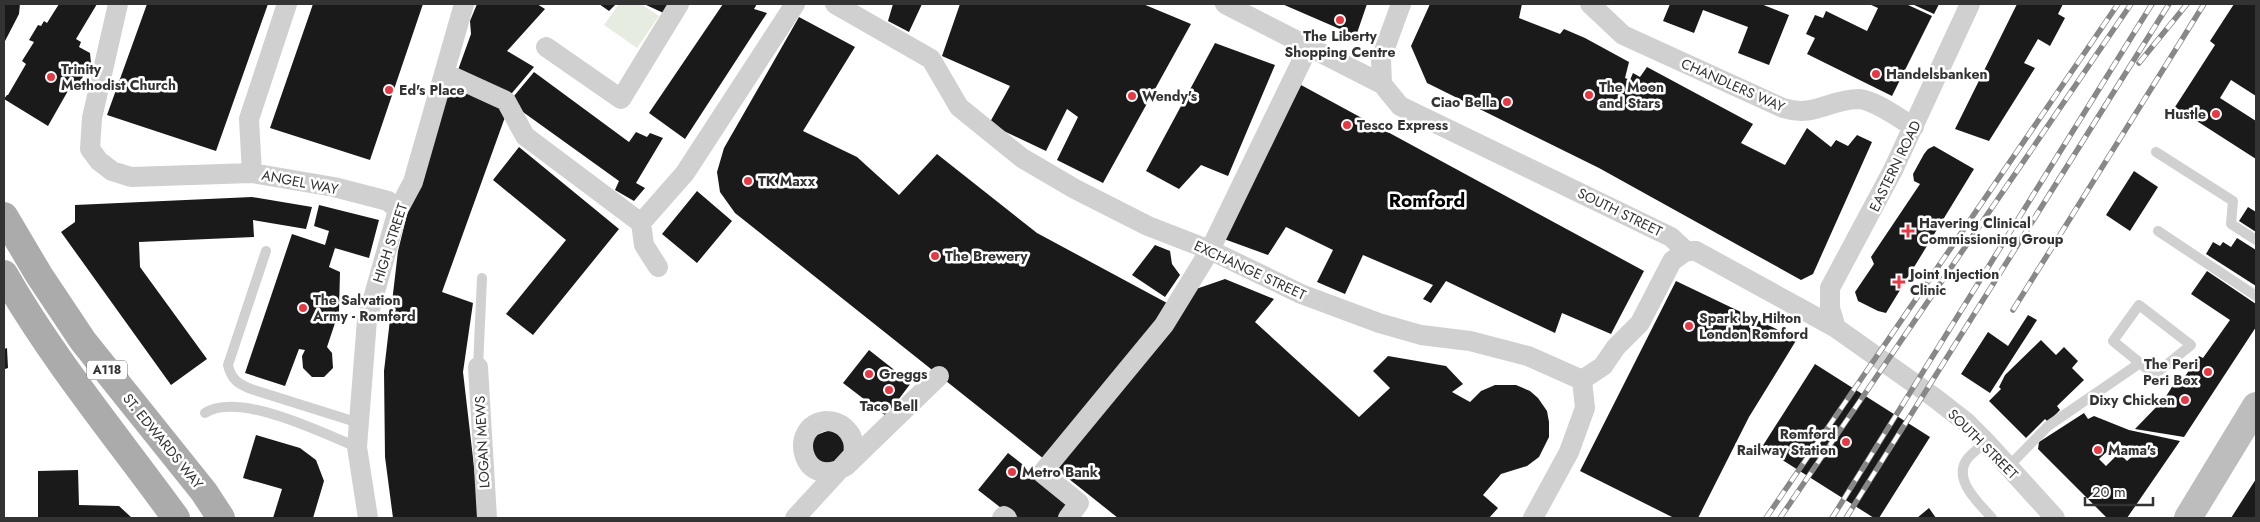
<svg xmlns="http://www.w3.org/2000/svg" width="2260" height="522" font-family="Jost,sans-serif">
<style>
.green{fill:#e6ecdf}
.building{fill:#1a1a1a;fill-rule:evenodd}
.lines{fill:none;stroke-linecap:round;stroke-linejoin:round}
.lane{stroke:#d0d0d0;stroke-width:10}
.street{stroke:#d0d0d0;stroke-width:20}
.secondary{stroke:#bdbdbd;stroke-width:28}
.primary{stroke:#ababab;stroke-width:28}
.rail-casing{stroke:#888;stroke-width:5.5}
.rail{stroke:#fff;stroke-width:4;stroke-dasharray:11;stroke-linecap:butt}
.poi-dot{fill:#e63946;stroke:#fff;stroke-width:2}
.labels{text-anchor:middle;dominant-baseline:central;stroke-width:5;stroke-linejoin:round;paint-order:stroke}
.shield{fill:#fff;stroke:#707070;stroke-width:1}
.shield-label{font-size:12px;font-weight:bold;fill:#333}
.poi-label{font-size:14px;font-weight:bold;fill:#333;stroke:#fff;text-anchor:start}
.street-label{font-size:14px;fill:#333;stroke:#fff}
.district-label{font-size:19px;font-weight:bold;fill:#000;stroke:#fff}
</style>
<rect width="100%" height="100%" fill="#fff"/>
<path class="green" d="M619 4H641L659 16 637 48 604 25Z"/>
<path class="building" d="M4 4H20L19 14 4 43Z
M59 4H97L76 39 81 42 79 47 90 53 91 63 74 92 69 89 48 126 4 99 7 95H8L26 64 22 61 34 42 29 40 38 25 41 26 44 21 47 23Z
M147 4H268L216 151 107 115Z
M313 4H423L370 160 270 128Z
M477 4H537L545 9 507 51 534 67 506 100 458 70 471 34 470 21Z
M599 4H616L609 11Z
M644 4H677L670 16Z
M723 4H757L754 9 767 13 685 139 649 113Z
M893 4H922L909 32 888 21Z
M960 4H1143L1191 24 1103 183 1057 160 1078 117 1067 109 1046 151 989 124 1010 86 942 56Z
M1282 4H1367L1356 36Z
M1430 4H1522L1519 18 1560 34 1564 29 1585 38 1629 62 1625 78 1630 80 1633 73 1640 77 1647 67 1753 124 1741 143 1785 165 1807 128 1831 147 1836 140 1848 146 1857 135 1872 142 1813 274 1801 280 1599 168 1427 83 1411 46Z
M1670 4H1761L1789 15 1769 65 1738 53 1748 27 1703 10 1694 33 1663 21Z
M1869 4H1906L1932 16 1892 96 1807 54 1815 38 1806 34 1815 15 1823 18 1826 11 1867 31 1878 8Z
M1912 4H1939L1934 14Z
M2017 4H2063L2058 14 2065 18 2050 46 2038 39 2024 63 2035 68 1989 141 1955 129Z
M2234 4H2256V96L2231 80 2220 98 2256 121V159L2175 107 2215 45 2210 41Z
M799 17 855 47 803 131 857 157 899 195 937 154 1037 233 1180 310 1196 289 1225 279 1274 299 1255 322 1359 417 1390 388 1373 371 1388 356 1446 366 1463 384 1452 392 1470 402 1481 391 1495 385H1516L1530 391 1538 398 1547 411 1549 422V437L1539 457 1527 466 1501 474 1483 495 1498 508 1489 518H1118L735 213 720 192 717 172 724 148Z
M1215 43 1275 65 1228 176 1201 165 1179 189 1146 171Z
M534 72 629 142 636 132 647 137 650 133 663 138 636 183 645 188 634 201 615 190 619 181 509 102Z
M1301 85 1644 271 1611 334 1562 313 1555 333 1446 281 1431 303 1423 299 1433 285 1363 255 1345 294 1317 282 1333 250 1286 227 1268 255 1224 239Z
M451 88 509 106 442 292 473 303 463 372 480 518H393L385 457 384 371 398 251 418 170 436 116Z
M1934 146 1974 169 1886 313 1878 311 1858 301 1855 292 1874 264 1871 257 1920 184 1914 181 1913 174 1924 154 1928 149Z
M519 147 619 229 533 335 506 314 566 240 493 180Z
M2134 171 2158 187 2130 231 2106 215Z
M697 191 732 221 697 263 662 234Z
M252 197 312 207 306 229 253 220 254 237 139 242 140 267 207 359 171 385 61 232 75 222V205Z
M319 205 379 220 369 258 328 246 335 248 329 267 340 272 339 311 327 347 332 353 333 368 324 377H312L303 368 302 356 305 350 299 349 285 386 245 373 292 234 325 245 329 231 314 226Z
M2248 207 2256 212V232L2239 221Z
M2237 238 2256 250V286L2206 254 2213 242 2220 246 2223 242 2231 247Z
M1155 245 1170 251 1172 264 1180 275 1165 297 1132 275Z
M2207 271 2256 304V327L2184 437 2135 429 2165 398 2175 382 2179 385 2199 356 2203 358 2230 320 2191 294Z
M1676 281 1797 339 1749 417 1698 518H1674L1580 471Z
M2028 315 2037 320 1990 393 1961 374 1988 332 2008 346Z
M2041 340 2056 355 2064 347 2078 361 2072 368 2084 380 2057 406 2060 410 2048 422 2045 419 2026 438 1989 401 2001 389 1999 387 2005 375Z
M7 348 8 368 5 369 4 385V349Z
M869 350 911 383 886 416 843 383Z
M1815 364 1930 437 1879 518H1874L1762 447Z
M2084 413 2088 419 2094 416 2129 430 2180 441 2127 518H2107L2038 449 2039 442ZM2117 442 2135 454 2127 461 2119 453 2106 466 2099 459Z
M830 430 841 436 847 454 821 469 808 443 811 437Z
M256 435 300 448 316 460 324 481 313 518H273L282 489 243 478Z
M1008 453 1073 504 1062 518H1014L978 490Z
M78 470 79 505 119 506 132 518H38V471Z
M2256 479V518H2231L2247 493Z
M1929 508 1936 518H1917Z"/>
<g class="lines">
<path class="lane" d="M2156 152 2233 201 2231 224 2256 240
M2158 231 2256 296
M266 251 228 365C231 379 238 384 251 389L359 423
M478 367 482 278
M205 413C239 391 322 433 357 447
M1986 442C1980 447 1973 452 1968 458 1951 479 1979 503 1992 518
M2008 467 2048 426 2140 363 2113 341 2139 305 2191 345 2154 375 2140 363"/>
<path class="street" d="M118 4 92 118 90 149 99 161 112 171 131 177 252 173 334 187 388 201 398 210
M835 4 931 59 959 107 1022 158 1075 189 1148 226 1210 250 1301 294 1379 323 1421 335 1470 341 1528 356 1582 380
M1225 4 1382 84 1400 106 1671 237 1686 251
M1590 4 1623 35 1783 108C1815 118 1829 99 1859 99 1875 100 1900 119 1914 127
M546 47 621 99 679 4
M445 73 506 101 525 136 641 223 685 173 795 4
M1382 84 1381 59 1401 4
M252 173 249 119 287 4
M641 223 644 245 658 267
M1836 328 1830 308V288L1893 170 1970 4
M478 367 487 518
M1582 380 1603 366 1616 347 1640 323 1672 261 1686 251H1696L1836 328 1935 398 1967 423 1986 442 2055 518
M368 518 357 447 367 320 398 210 413 182 464 4
M795 518 853 455C855 443 853 435 844 427 839 423 832 421 826 421 786 425 802 493 846 466L939 376
M1002 518 1004 516 1007 518
M1068 518 1079 503 1042 473 1164 325 1210 250 1308 48
M1533 518 1569 452 1585 408 1582 380"/>
<path class="secondary" d="M2188 518 2256 406"/>
<path class="primary" d="M4 216 39 275 83 341 204 492 221 518
M4 274C53 360 118 438 176 518"/>
<g class="rail-casing">
<path id="rail" d="M2139 63 2187 4
M2013 310 2204 4
M1766 518 2118 4
M1780 518 2131 4
M1832 518 2152 4
M1846 518 2169 4"/>
</g>
<use href="#rail" class="rail"/>
</g>
<g class="poi-dot">
<circle cx="1340" cy="20" r="5"/>
<circle cx="1876" cy="74" r="5"/>
<circle cx="51" cy="77" r="5"/>
<circle cx="389" cy="90" r="5"/>
<circle cx="1589" cy="95" r="5"/>
<circle cx="1132" cy="96" r="5"/>
<circle cx="1507" cy="102" r="5"/>
<circle cx="2216" cy="114" r="5"/>
<circle cx="1347" cy="125" r="5"/>
<circle cx="748" cy="181" r="5"/>
<path d="M1905.5 223.5h5v5h5v5h-5v5h-5v-5h-5v-5h5z"/>
<circle cx="935" cy="256" r="5"/>
<path d="M1896.5 274.5h5v5h5v5h-5v5h-5v-5h-5v-5h5z"/>
<circle cx="303" cy="308" r="5"/>
<circle cx="1689" cy="326" r="5"/>
<circle cx="2208" cy="372" r="5"/>
<circle cx="869" cy="374" r="5"/>
<circle cx="889" cy="390" r="5"/>
<circle cx="2185" cy="400" r="5"/>
<circle cx="1846" cy="442" r="5"/>
<circle cx="2098" cy="450" r="5"/>
<circle cx="1012" cy="472" r="5"/>
</g>
<g class="labels">
<rect class="shield" x="87" y="360.5" width="40" height="19" rx="4"/>
<g class="shield-label">
<text x="107" y="370">A118</text>
</g>
<g class="poi-label">
<text x="1340" y="36" text-anchor="middle">The Liberty<tspan x="1340" dy="16">Shopping Centre</tspan></text>
<text x="61" y="69">Trinity<tspan x="61" dy="16">Methodist Church</tspan></text>
<text x="1886" y="74">Handelsbanken</text>
<text x="1599" y="87">The Moon<tspan x="1599" dy="16">and Stars</tspan></text>
<text x="399" y="90">Ed's Place</text>
<text x="1142" y="96">Wendy's</text>
<text x="1497" y="102" text-anchor="end">Ciao Bella</text>
<text x="2206" y="114" text-anchor="end">Hustle</text>
<text x="1357" y="125">Tesco Express</text>
<text x="758" y="181">TK Maxx</text>
<text x="1919" y="223">Havering Clinical<tspan x="1919" dy="16">Commissioning Group</tspan></text>
<text x="945" y="256">The Brewery</text>
<text x="1910" y="274">Joint Injection<tspan x="1910" dy="16">Clinic</tspan></text>
<text x="313" y="300">The Salvation<tspan x="313" dy="16">Army - Romford</tspan></text>
<text x="1699" y="318">Spark by Hilton<tspan x="1699" dy="16">London Romford</tspan></text>
<text x="2198" y="364" text-anchor="end">The Peri<tspan x="2198" dy="16">Peri Box</tspan></text>
<text x="879" y="374">Greggs</text>
<text x="2175" y="400" text-anchor="end">Dixy Chicken</text>
<text x="889" y="406" text-anchor="middle">Taco Bell</text>
<text x="1836" y="434" text-anchor="end">Romford<tspan x="1836" dy="16">Railway Station</tspan></text>
<text x="2108" y="450">Mama's</text>
<text x="1022" y="472">Metro Bank</text>
</g>
<g class="street-label">
<text transform="translate(1733 85) rotate(24)">CHANDLERS WAY</text>
<text transform="translate(1895 166) rotate(-64)">EASTERN ROAD</text>
<text transform="translate(300 182) rotate(11)">ANGEL WAY</text>
<text transform="translate(1620 212) rotate(26)">SOUTH STREET</text>
<text transform="translate(390 243) rotate(-72)">HIGH STREET</text>
<text transform="translate(1250 270) rotate(25)">EXCHANGE STREET</text>
<text transform="translate(163 441) rotate(51)">ST. EDWARDS WAY</text>
<text transform="translate(482 442) rotate(-93)">LOGAN MEWS</text>
<text transform="translate(1983 444) rotate(45)">SOUTH STREET</text>
</g>
<g class="district-label">
<text x="1427" y="200">Romford</text>
</g>
</g>
<rect width="2260" height="522" fill="none" stroke="#333333" stroke-width="10"/>
<path d="M2085 497v8h68v-8" fill="none" stroke="#333333" stroke-width="2.5"/>
<text x="2092" y="497" font-size="15" fill="#333333" stroke="#ffffff" stroke-width="4" paint-order="stroke">20 m</text>
</svg>
